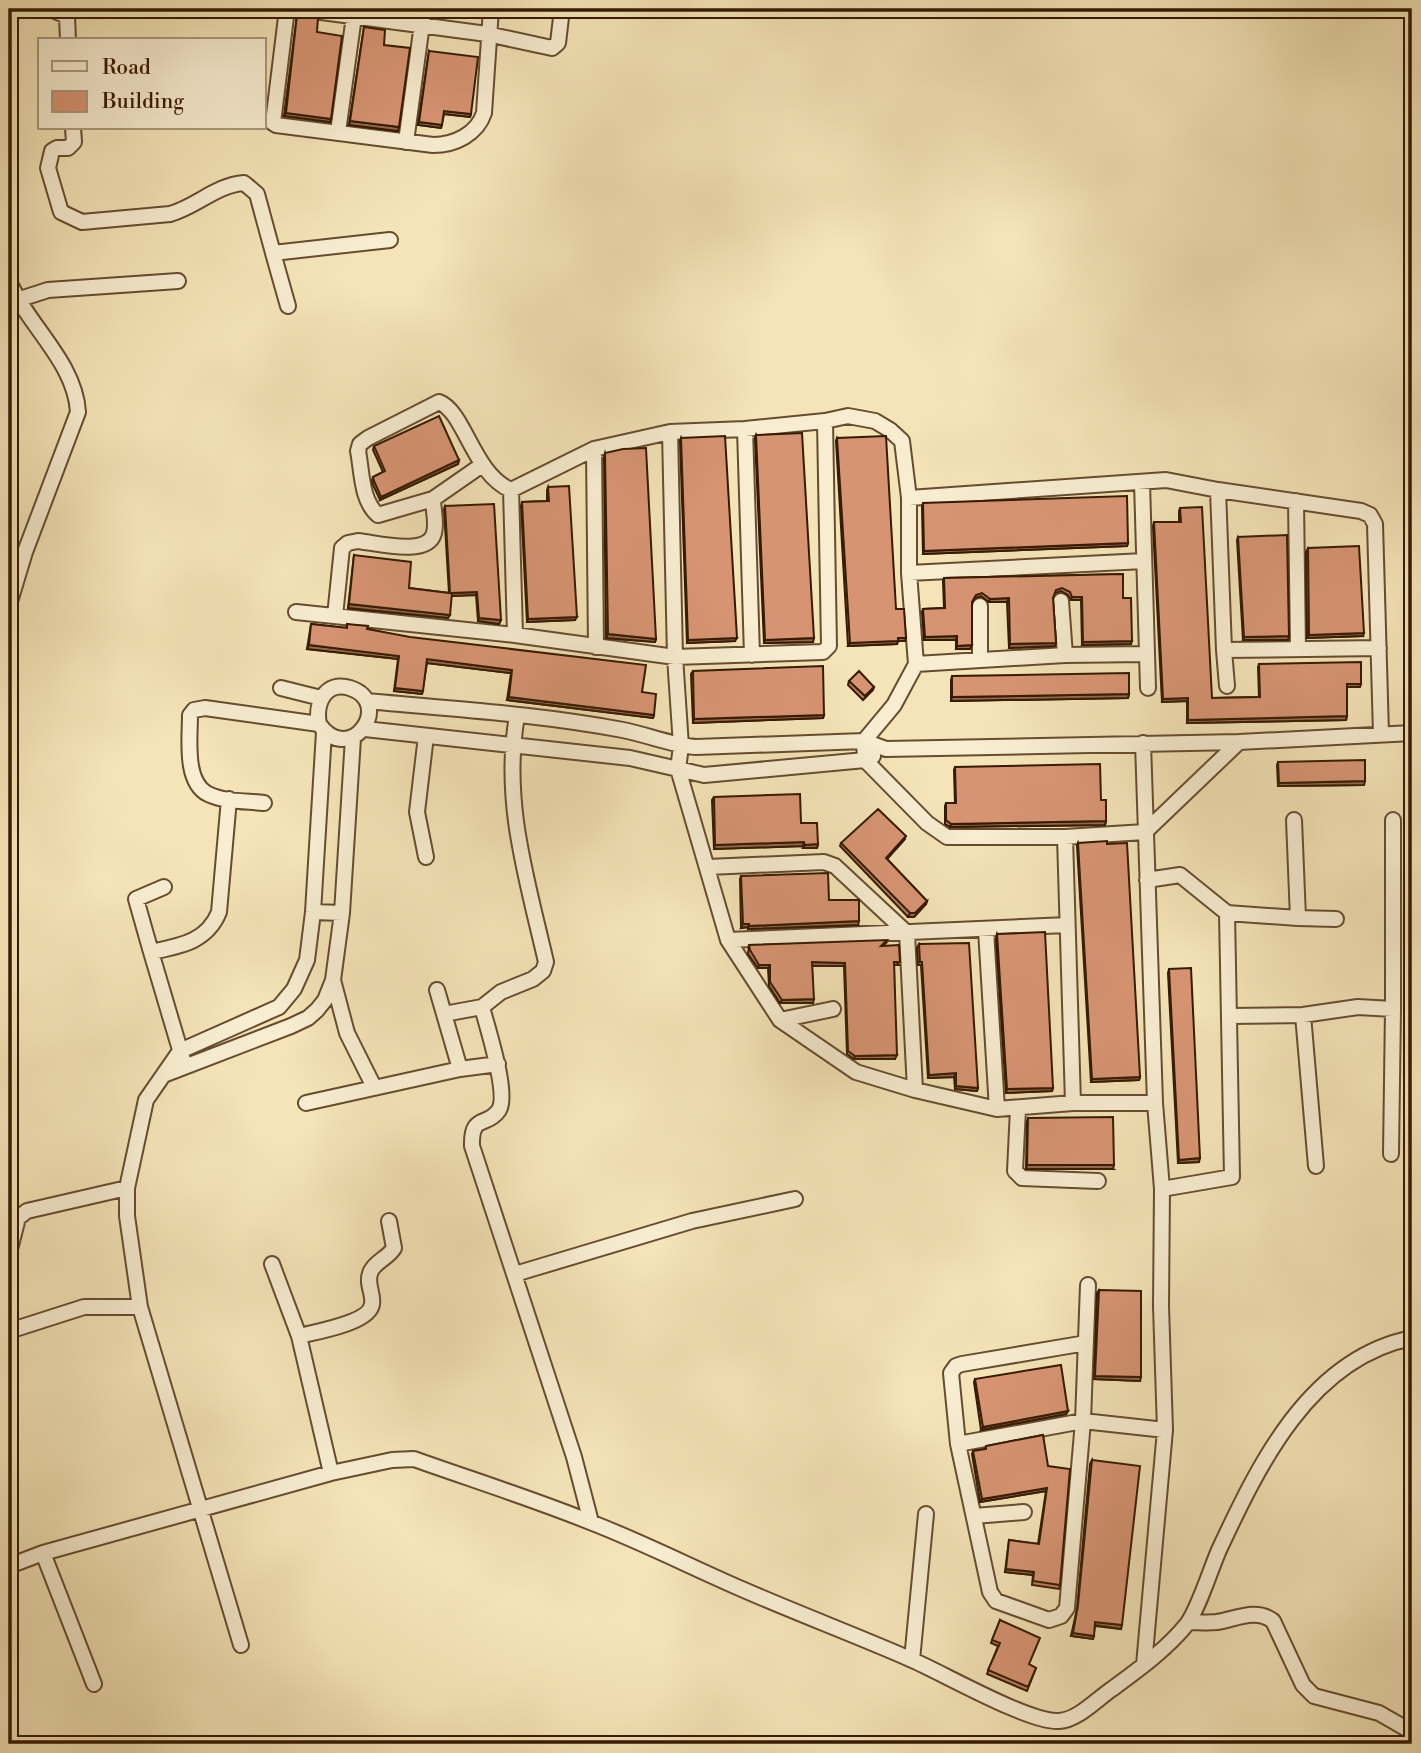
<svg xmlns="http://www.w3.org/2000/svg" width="1421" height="1753" font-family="'Libre Bodoni',serif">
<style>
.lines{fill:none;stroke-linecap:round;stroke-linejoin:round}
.street-casing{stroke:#664c2f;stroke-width:18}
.street{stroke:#f8edd1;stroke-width:14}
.wall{fill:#b97f63;stroke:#361a01;stroke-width:2}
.shaded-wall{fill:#966850;stroke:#361a01;stroke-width:2}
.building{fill:#d79473;stroke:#361a01;stroke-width:2}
</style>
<rect width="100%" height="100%" fill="#f4e4b8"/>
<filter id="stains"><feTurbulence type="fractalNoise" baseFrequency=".00286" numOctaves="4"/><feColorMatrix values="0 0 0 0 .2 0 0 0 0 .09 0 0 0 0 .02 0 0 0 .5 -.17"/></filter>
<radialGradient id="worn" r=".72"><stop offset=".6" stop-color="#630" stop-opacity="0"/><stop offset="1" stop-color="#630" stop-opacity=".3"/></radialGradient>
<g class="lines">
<g class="street-casing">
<path id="street" d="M50 9 67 16 68 40
M287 9 273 123 276 125 433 145C455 145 477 134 484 113L491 9
M299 9 487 34 552 48 558 43 562 9
M73 128 74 142 68 148H57L52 151 48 168 61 212 82 222 170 214C196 207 216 185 244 183L257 194 273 253 390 240
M338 132 355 9
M406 142 424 9
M273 253 288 306
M9 281C28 326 75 362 78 412L25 552 9 605
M17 300 48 290 178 281
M745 429 752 655
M670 432 675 657 681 746 678 769 728 940 780 1020 856 1072 915 1090 997 1109 1073 1103H1155
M594 449 596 647
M482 465 433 499 378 515C361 501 362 471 358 451L360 444 368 438 439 402C465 412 473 474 511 490L594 449 670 432 745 429 825 421 848 416 875 421 890 430 902 441 909 498V573L916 664
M1142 482 1148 688
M511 490 515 635
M1218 490 1224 650 1227 686
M909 498 1166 480 1218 490 1361 511 1370 515 1375 524 1381 734
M1296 501 1298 649
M909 573 1144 561
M1061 601 1065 655
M296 612 515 635 675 657 823 652 829 646 825 421
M335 616 342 548 348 543 358 541C377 543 428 557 434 533 437 523 433 509 433 499
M1224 650 1379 648
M1145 654 1065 655 916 664 894 705 864 741 865 760 927 823 947 837H1065L1145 832 1239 742
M980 659V606
M281 688 321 698
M367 701C452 709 539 714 623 730 648 735 671 745 696 747L864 741 886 749 1239 742 1412 733
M365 729 630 758 704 775 865 760 873 756
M426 736 417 812 426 857
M1143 743 1155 1103 1162 1189 1161 1306 1165 1430 1144 1665
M264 803C247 801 224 802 208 794 184 782 190 738 190 715L194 710 205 708 319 724C350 768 395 703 350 688 325 680 315 704 319 724
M1065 837 1073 1103
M708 867 824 862 835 866 907 933 915 1090
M1147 880 1180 875 1227 913 1232 1177 1162 1189
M313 912 342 913
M1227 913 1298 918 1294 820
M1298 918 1336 919
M986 930 997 1109
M728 940 1067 925
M151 952 136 899 164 887
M333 980 347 1033 374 1087
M437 990 460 1069
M482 1007C487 1027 509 1093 499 1110 487 1128 471 1113 472 1146L574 1457 591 1522
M444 1014 482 1007 501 992 533 979 543 971 546 962C527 879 502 801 517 716
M1303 1015 1316 1166
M1230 1016 1303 1015 1358 1007 1393 1009V820
M780 1020 833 1009
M183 1060 151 952C180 946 207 942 219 912L229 799
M166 1074 291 1026 308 1018 317 1010 325 1000 333 980 342 913 353 738
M306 1103 460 1069 498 1064
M1018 1109 1015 1171 1022 1178 1098 1181
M1391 1154 1393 1009
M9 1253 18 1218 27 1211 127 1188
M272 1264 299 1336 331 1473
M515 1274 692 1221 795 1199
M9 1331 84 1307H140
M299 1336C315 1332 370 1323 372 1304 374 1293 365 1283 371 1271 376 1261 388 1258 394 1248L389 1221
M1086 1343 962 1364 956 1366 951 1373 958 1444 990 1592 996 1601 1049 1620 1061 1616 1067 1608 1083 1421 1088 1285
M958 1444 1083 1421 1165 1430
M974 1516 1024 1512
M43 1553 94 1684
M9 1566 43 1553 331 1473 392 1460 414 1459C473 1480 533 1499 590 1522 642 1542 693 1568 744 1590 799 1614 855 1635 910 1659 943 1673 1029 1723 1059 1721 1078 1720 1097 1699 1112 1689 1138 1670 1167 1649 1187 1624 1198 1610 1211 1568 1219 1550 1259 1464 1310 1358 1412 1338
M1189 1622C1198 1622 1208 1623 1217 1622 1236 1619 1256 1608 1273 1621L1303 1685 1314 1696 1379 1713 1412 1732
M241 1645 140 1307 127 1216V1188L146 1100 180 1051 279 1007 294 989 307 960 313 912 324 732
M912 1660 926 1514"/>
</g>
<use href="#street" class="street"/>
</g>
<path class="wall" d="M297 15 317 32 330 122 284 116Z
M364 27 384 45 398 131 349 125Z
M429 51 471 114 470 117 444 114 441 128 418 125Z
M756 435 813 642 764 643 755 438Z
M681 438 735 641 687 643 680 441Z
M837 438 896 609 905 641H898L897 644 848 646 836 441Z
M374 446 459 460 458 464 380 500 373 485 372 480 373 477 383 472 373 450Z
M605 453 656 639 655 642 606 638 604 457Z
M548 487 575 620 527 622 521 506 522 502 547 501V490Z
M923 503 1128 543 1127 546 923 554 922 507Z
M445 506 501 620 499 624 478 621 476 595 451 596 448 618 348 608 354 555 409 588 449 593 444 509Z
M1180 508 1212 698 1259 697 1258 667 1259 664 1360 687H1347V716L1346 720 1187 723V701L1162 702 1153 526 1154 522H1179V511Z
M1238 537 1289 636 1288 640H1243L1237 540Z
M1308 548 1363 636 1307 638 1306 552Z
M1123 574V598L1131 644 1082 645 1081 600H1071L1068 595 1061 591 1055 593 1053 598 1056 643 1055 646 1009 648 1007 602H989L981 596 975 598 972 603 970 649H956V640H924L922 612 923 609 944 608 943 581 944 578Z
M311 624 346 628 347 624 642 692 654 715 653 718 507 700 511 673 427 663 422 694 394 691 398 659 307 649Z
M693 671 824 715 823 718 693 723 691 674Z
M952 676 1129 694 1128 698 951 701V680Z
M849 681 874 687 873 690 863 700 848 685Z
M1278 762 1364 785 1278 786 1277 765Z
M955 767 1101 800 1106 821 1105 825 950 827 945 824V806L946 803H955L954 770Z
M714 797 801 823 818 844 817 848H803V846L714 849 712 800Z
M904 840 887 859 927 901 926 904 914 917H908L840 846 841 843Z
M1078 843 1140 1077 1139 1080 1091 1082 1077 846Z
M741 876 829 900 858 925 748 929V927L741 928 740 879Z
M997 934 1053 1088 1052 1091 1006 1093 996 938Z
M886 943 883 946 899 965H894L895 1059H854L847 1054 844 966H812L813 1003H780L769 986 768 968H758L748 954 749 945Z
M919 944 978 1088 977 1091 955 1089 954 1077 928 1078 921 965H918L917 948Z
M1169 969 1199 1162 1178 1163 1168 973Z
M1028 1118 1113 1169H1026L1027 1122Z
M1099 1290 1140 1381 1094 1379 1097 1293Z
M975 1379 1068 1411 1066 1414 981 1430 974 1382Z
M1043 1435 1060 1585 1059 1589 1032 1585 1033 1575 1005 1572 1009 1540 1038 1544 1046 1491 980 1502 972 1454 973 1451 985 1449 986 1446Z
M1092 1460 1121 1629 1095 1626 1093 1639 1071 1636 1077 1609 1090 1464Z
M1000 1620 1029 1665 1036 1668 1027 1691 987 1674 998 1646 991 1643Z"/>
<path class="shaded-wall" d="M503 9H512L552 14 550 18 502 11Z
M444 111 471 114 470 117 443 114Z
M286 113 331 119 330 122 284 116Z
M350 121 399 127 398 131 349 125Z
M419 122 442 125 441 128 418 125Z
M459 460 458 464 380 500 381 497Z
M1128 543 1127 546 923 554 924 551Z
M477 592 476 595 451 596 452 593Z
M1072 597H1082L1081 600H1071Z
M1009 598 1007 602H989L990 599Z
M349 604 450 615 448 618 348 608Z
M577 617 575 620 527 622 528 619Z
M479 618 501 620 499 624 478 621Z
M1364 633 1363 636 1307 638 1309 635Z
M608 634 656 639 655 642 606 638Z
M957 636 956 640H924L925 637Z
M1289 636 1288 640H1243L1244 637Z
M737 638 735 641 687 643 688 640Z
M814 638 813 642 764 643 765 640Z
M898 638H906L905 641H898L897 644 848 646 850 643Z
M1132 641 1131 644 1082 645 1083 642Z
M1056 643 1055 646 1009 648 1010 644Z
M309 645 399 656 398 659 307 649Z
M972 645 970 649H956L957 646Z
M427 659 512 670 511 673 426 663Z
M1347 684H1361L1360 687H1345Z
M395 688 423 691 422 694 394 691Z
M1129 694 1128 698 951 701 952 697Z
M509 697 654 715 653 718 507 700Z
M1188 698 1187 701 1162 702 1163 699Z
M824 715 823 718 693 723 694 719Z
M1347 716 1346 720 1187 723 1188 720Z
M1365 781 1364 785 1278 786 1279 783Z
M1106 821 1105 825 950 827 951 824Z
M906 836 904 840 885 861 886 858Z
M804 842 803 846 714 849 715 845Z
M818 844 817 848H803L805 845Z
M927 901 926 904 914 917H908L910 913Z
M859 921 858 925 748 929 749 926Z
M743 924H749L748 927 741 928Z
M812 962 845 963 844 966H811Z
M759 965H770L768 968H758Z
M814 999 813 1003H780L782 1000Z
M897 1055 895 1059H854L855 1056Z
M956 1073 954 1077 928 1078 929 1075Z
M1140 1077 1139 1080 1091 1082 1092 1079Z
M956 1086 978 1088 977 1091 955 1089Z
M1053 1088 1052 1091 1006 1093 1007 1089Z
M1200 1158 1199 1162 1178 1163 1179 1160Z
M1027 1165H1114L1113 1169H1026Z
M1095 1376 1141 1377 1140 1381 1094 1379Z
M1068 1411 1066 1414 981 1430 983 1427Z
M1047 1488 1046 1491 980 1502 982 1499Z
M1006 1569 1034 1572 1033 1575 1005 1572Z
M1095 1622 1122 1625 1121 1629 1094 1625Z
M1073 1633 1094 1636 1093 1639 1071 1636Z"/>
<path class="building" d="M512 9H552V14Z
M297 15 318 18 317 32 342 36 331 119 286 113Z
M364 27 385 30 384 45 410 48 399 127 350 121Z
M429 51 478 57 471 114 444 111 442 125 419 122Z
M439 416 459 460 381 497 374 481 373 477 385 471 374 446Z
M802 433 814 638 765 640 756 435Z
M725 436 737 638 688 640 681 438Z
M886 436 896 609H904L906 638H898V641L850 643 837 438Z
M646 448 656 639 608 634 605 453 623 449Z
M569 486 577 617 528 619 522 502 549 501 548 487Z
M1127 496 1128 543 924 551 923 503Z
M494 504 501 620 479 618 477 592 452 593 450 615 349 604 354 555 411 562 409 588 450 593 445 506Z
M1202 507 1212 698 1260 697 1259 664 1361 662V684H1347V716L1188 720V698L1163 699 1154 522H1181L1180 508Z
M1287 535 1289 636 1244 637 1238 537Z
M1359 546 1364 633 1309 635 1308 548Z
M1123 574V598H1131L1132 641 1083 642 1082 597H1072L1070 592 1062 588 1056 590 1053 598 1056 643 1010 644 1009 598 990 599 982 593 976 595 972 602V645L957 646V636L925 637 923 609 945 608 944 578Z
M311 624 347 628V624L368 626 367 629 410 637 646 665 642 692 656 694 654 715 509 697 512 670 427 659 423 691 395 688 399 656 309 645Z
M823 666 824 715 694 719 693 671Z
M859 671 874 687 865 696 849 681Z
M1129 673V694L952 697V676Z
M1365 760V781L1279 783 1278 762Z
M1100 764 1101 800H1106V821L951 824 946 820V803H956L955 767Z
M800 794 801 823H817L818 844 805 845 804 842 715 845 714 797Z
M878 809 906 836 886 858 927 901 915 913H910L841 843Z
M1107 841V844L1127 843 1140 1077 1092 1079 1078 843Z
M828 873 829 900H859V921L749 926V924H743L741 876Z
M1045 932 1053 1088 1007 1089 997 934Z
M887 940 881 946 899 945 900 962H894L897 1055 855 1056 848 1051 845 963 812 962 814 999 782 1000 770 982V965H759L750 950 749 945Z
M969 943 978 1088 956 1086V1073L929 1075 922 962H920L919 944Z
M1191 968 1200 1158 1179 1160 1169 969Z
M1113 1117 1114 1165H1027L1028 1118Z
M1099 1290 1141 1291V1377L1095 1376Z
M1061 1365 1068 1411 983 1427 975 1379Z
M1043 1435 1048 1466 1070 1469 1060 1585 1033 1581 1034 1572 1006 1569 1009 1540 1039 1544 1047 1488 982 1499 973 1451 986 1449V1446Z
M1092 1460 1140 1466 1122 1625 1095 1622 1094 1636 1073 1633 1078 1605Z
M1000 1620 1040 1638 1029 1664 1036 1668 1028 1687 988 1670 1000 1643 992 1640Z"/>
<rect width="1421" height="1753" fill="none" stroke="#f4e4b8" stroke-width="35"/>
<rect x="10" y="10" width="1400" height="1732" fill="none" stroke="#361a01" stroke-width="3.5"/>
<rect x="18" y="18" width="1386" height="1718" fill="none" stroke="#361a01" stroke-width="2"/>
<rect x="38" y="38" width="228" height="91" fill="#f8edd1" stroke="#aa997e" stroke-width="2"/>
<rect x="52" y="61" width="35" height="10" fill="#f8edd1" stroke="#aa997e" stroke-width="2"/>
<text x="102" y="74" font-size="21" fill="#361a01">Road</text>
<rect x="52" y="91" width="35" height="21" fill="#d79473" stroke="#aa997e" stroke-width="2"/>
<text x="102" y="108" font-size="21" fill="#361a01">Building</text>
<rect width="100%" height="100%" filter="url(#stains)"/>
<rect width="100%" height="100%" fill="url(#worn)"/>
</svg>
